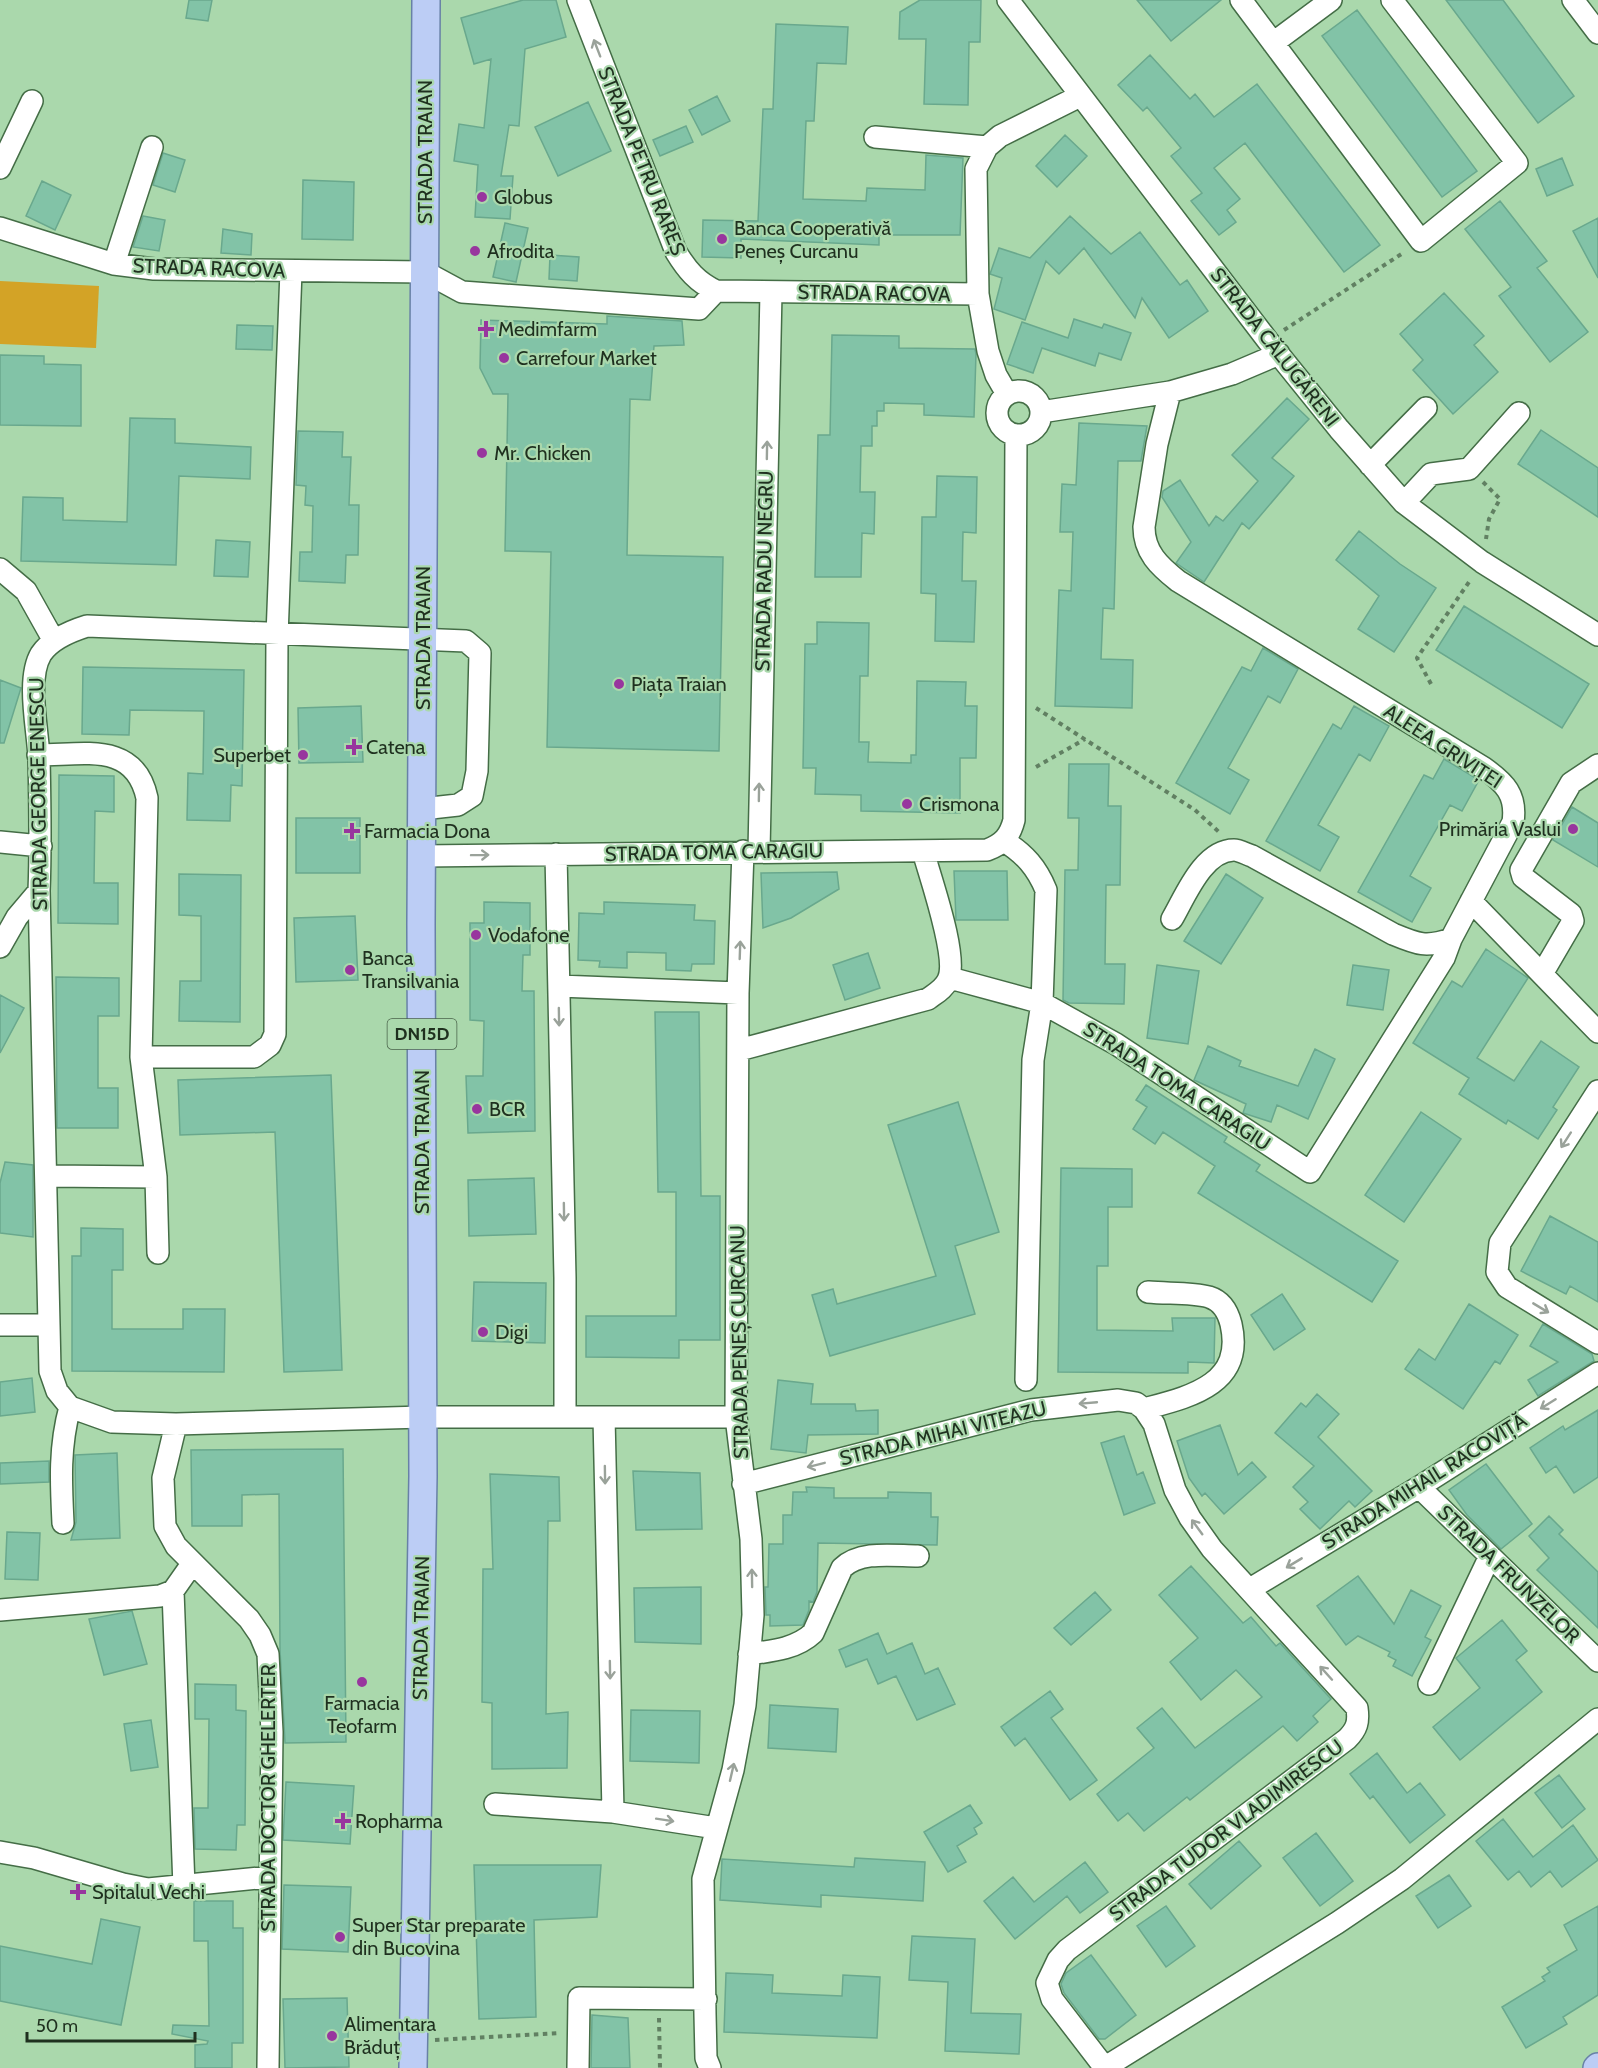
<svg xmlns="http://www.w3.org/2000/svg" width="1598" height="2068" font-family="Cabin,sans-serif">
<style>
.green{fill:#d3a326}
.building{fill:#82c3a7;stroke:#69a88d;stroke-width:1.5}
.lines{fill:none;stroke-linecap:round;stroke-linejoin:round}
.minor-casing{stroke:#446d46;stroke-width:24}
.major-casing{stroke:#6881a6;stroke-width:30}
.path{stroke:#618062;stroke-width:4;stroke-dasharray:4.5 4.5;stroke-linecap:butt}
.minor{stroke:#fff;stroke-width:21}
.major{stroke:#bccdf5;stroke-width:27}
.oneway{stroke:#9aa29a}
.poi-dot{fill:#98369e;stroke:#aad8ac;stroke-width:2}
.labels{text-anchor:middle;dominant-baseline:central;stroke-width:4.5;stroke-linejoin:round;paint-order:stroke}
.shield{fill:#aad8ac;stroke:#496249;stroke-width:1.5}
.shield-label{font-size:18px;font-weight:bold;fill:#1f301f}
.street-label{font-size:20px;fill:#1f301f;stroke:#aad8ac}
.poi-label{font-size:20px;fill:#1f301f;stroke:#aad8ac;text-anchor:start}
</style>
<rect width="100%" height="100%" fill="#aad8ac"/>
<path class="green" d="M0 281 99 286 96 348 0 344Z"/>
<path class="building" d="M189 0H212L208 21 186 18Z
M523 0H556L566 37 525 49 519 126 509 125 501 176H513L510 219 475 217 478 165 454 161 459 124 484 128 491 59 474 64 461 18Z
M920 0H981L980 42H969L968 105 924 104 926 39H899L900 12Z
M1137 0H1221L1171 41Z
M1446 0H1503L1574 96 1538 123Z
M1357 10 1477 171 1442 197 1322 36Z
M776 24 848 27 846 64 817 63 814 121H806L803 199 866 201 867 188 925 190 926 155 963 158 960 235H879V245L741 239V258L702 257 703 220 758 221 763 109H773Z
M1150 55 1190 99 1195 94 1214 117 1257 84 1380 245 1344 272 1245 143 1214 168 1240 199 1227 210 1236 222 1219 235 1191 201 1202 193 1171 156 1181 148 1147 107 1143 111 1118 85Z
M717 96 730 121 702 135 689 110Z
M588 102 611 151 558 176 535 127Z
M686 126 693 142 660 156 653 140Z
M1065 135 1087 156 1057 187 1036 166Z
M163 153 185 160 175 192 153 185Z
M1562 158 1573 185 1547 196 1536 169Z
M303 180 354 182 353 240 302 239Z
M42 181 71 195 55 230 26 216Z
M1500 201 1547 261 1537 268 1588 332 1550 362 1499 296 1511 287 1465 229Z
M143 216 165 220 159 251 133 247Z
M1070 216 1111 254 1140 232 1180 285 1187 280 1208 311 1169 338 1142 298 1135 318 1084 248 1059 274 1046 261 1025 320 994 309 1002 278 990 274 999 248 1030 258Z
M1598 218V278L1573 231Z
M505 223 528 228 516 282 493 277Z
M223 229 252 234 251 255 221 253Z
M550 255 579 257 577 281 549 279Z
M1444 293 1484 336 1474 345 1498 372 1453 414 1413 370 1423 360 1400 334Z
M607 316 682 321 684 345 654 346 650 400 630 399 627 555 723 557 719 751 547 747 551 552 505 551 508 394H493L480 368 481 320 607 324Z
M1074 319 1102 328 1104 324 1131 333 1121 360 1099 353 1095 366 1042 348 1033 373 1007 364 1022 322 1068 338Z
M237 325 273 326 272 350 236 349Z
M832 335 899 336V348L975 349 976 354 974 417 924 415V404L884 403V411H877V426H872V446H861L860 492H875L874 534 862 533 861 577H815L818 435H830Z
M0 355 44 356V364L81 365V426L0 425Z
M1287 398 1309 419 1272 458 1294 476 1249 529 1242 523 1204 582 1176 563 1191 542 1162 497 1163 491 1180 480 1209 526 1216 516 1223 521 1258 481 1232 455Z
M130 418 175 419V443L251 447 250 479 179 476 176 565 21 561 23 497 63 498V520L127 522Z
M1079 423 1147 426 1141 461H1118L1114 609 1103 608 1101 659 1133 660 1132 708 1055 706 1059 590 1071 591 1073 532H1060L1062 484 1076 485Z
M1541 430 1598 468V517L1518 464Z
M298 431 343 432 342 457H351L349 505H359L358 555H346L345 583 299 581 300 552H312L313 506 305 505 306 486 296 485Z
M937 476 977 477 976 533 963 532 962 581H976L974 642 935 641 936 594 921 593 922 517H936Z
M1359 531 1400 564 1436 588 1394 652 1358 629 1379 596 1336 560Z
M216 540 250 542 248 577 214 576Z
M1464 606 1589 684 1562 728 1436 650Z
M817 622 869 623 868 676H860L859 742H869L868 762 911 763V755H916L917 681 966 682 965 706H977L976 758H960V813L861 811V795L815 794 816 768H803L805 644H817Z
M1263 648 1298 669 1280 703 1268 696 1228 768 1249 780 1230 814 1176 783 1242 667 1251 671Z
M83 667 244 670 242 786 231 785 230 821 187 820 188 773 203 774 204 711 130 710 129 735 82 734Z
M0 680 21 688 4 743H0Z
M361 706 363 762 299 763 298 708Z
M1354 706 1389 726 1370 761 1359 754 1318 825 1339 837 1320 871 1266 841 1333 724 1341 729Z
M1444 759 1479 780 1462 811 1450 805 1410 876 1431 888 1412 922 1358 892 1424 775 1433 779Z
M1069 764H1109L1108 806H1121L1120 885H1106L1105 964H1125L1124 1004 1069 1003 1063 1000 1065 870H1078L1079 818H1068Z
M59 775 114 776V812L95 811 94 883H118V924L58 923Z
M1572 807 1598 823V867L1553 840Z
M296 818H360V873H296Z
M954 871H1007L1008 920H956Z
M837 872 839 889 791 918 763 928 761 873Z
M179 874 241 875 240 1022 179 1021 180 981H201V916L179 915Z
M1226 874 1263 898 1221 964 1184 941Z
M484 902 530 903V955H523L522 991H534L535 1131 468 1133 466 1076H483L484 1021 470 1020V923H484Z
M604 902 695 905 694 920 715 921 714 964H692L691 971 666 970V953L627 952V968L599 967 600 961 578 960 579 913 604 914Z
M355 916 358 980 296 982 294 918Z
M1486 949 1528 978 1477 1058 1514 1081 1541 1041 1579 1067 1553 1107 1557 1110 1538 1139 1508 1120 1506 1124 1459 1094 1469 1078 1413 1043 1452 981 1462 987Z
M868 953 880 988 845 1000 833 965Z
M1157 965 1199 971 1188 1044 1147 1038Z
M1353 965 1389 970 1383 1010 1347 1005Z
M56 977 119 978V1016H98V1088H118V1128H57Z
M0 995 24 1008 0 1053Z
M655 1012H699L701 1196H720V1340H679V1358L586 1357V1316H676V1192H658Z
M1208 1046 1241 1061 1239 1066 1298 1086 1315 1049 1335 1059 1308 1119 1277 1105 1271 1122 1243 1113 1246 1104 1194 1080Z
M331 1075 342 1370 284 1372 275 1132 180 1135 178 1080Z
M1146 1085 1227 1137 1224 1142 1260 1165 1256 1171 1398 1261 1372 1302 1198 1193 1215 1166 1163 1132 1155 1144 1133 1129 1147 1107 1136 1100Z
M958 1102 999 1232 955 1246 975 1314 830 1356 812 1295 833 1289 837 1304 936 1276 888 1125Z
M1421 1112 1461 1139 1404 1222 1365 1195Z
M5 1162 33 1165V1237L0 1233V1183Z
M1061 1168 1132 1169V1207H1108V1266H1097V1330L1173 1331 1172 1318H1215L1214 1363 1188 1362V1373L1058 1372Z
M534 1178 536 1234 469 1236 468 1180Z
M1550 1216 1598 1242V1302L1570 1286 1566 1294 1521 1271Z
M81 1228 123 1229V1270H112V1329H183V1309H225L224 1372 72 1371V1256H81Z
M474 1282 546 1283 545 1343 472 1341Z
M1282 1294 1305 1329 1274 1350 1251 1315Z
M1469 1304 1518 1335 1500 1364 1495 1361 1463 1409 1405 1369 1419 1349 1435 1360Z
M1543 1324 1592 1354 1594 1361 1538 1396 1528 1380 1558 1362 1530 1346Z
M32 1378 35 1412 0 1416V1382Z
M778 1380 813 1384 811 1404H855L856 1411 878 1410V1434L808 1435 806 1453 771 1449Z
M1317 1394 1339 1414 1318 1437 1372 1491 1355 1507 1349 1501 1320 1529 1300 1509 1308 1502 1293 1487 1314 1466 1275 1433 1301 1403 1306 1407Z
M1598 1410V1477L1574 1493 1556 1466 1546 1473 1530 1448 1563 1426 1565 1430Z
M1220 1425 1238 1475 1252 1462 1266 1477 1224 1514 1205 1493 1202 1496 1189 1478 1177 1441Z
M1124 1436 1137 1475 1143 1472 1155 1503 1124 1515 1101 1443Z
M343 1449 346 1742 285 1743 280 1650 279 1494 242 1495V1526H192L191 1450Z
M117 1453 120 1538 71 1540 76 1522 75 1455Z
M49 1461V1482L0 1484V1463Z
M1486 1464 1532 1524 1501 1549 1467 1515 1449 1490Z
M633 1471 700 1473 702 1529 636 1530Z
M490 1474 559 1477 560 1521H548L546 1714 568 1712 567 1768 492 1769V1703L482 1702 483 1569H493Z
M806 1487 834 1488V1498H888V1492L931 1493V1517H938L937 1545 818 1543 817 1592 813 1602 809 1601V1610L803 1625 770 1626V1615H766L765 1587H768L769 1544H783V1515H792L793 1492H807Z
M1549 1516 1563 1530 1559 1534 1598 1572V1628L1537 1570 1549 1558 1529 1536Z
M7 1532 40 1533 38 1580 5 1579Z
M1191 1566 1243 1623 1251 1617 1276 1646 1280 1643 1331 1699 1313 1716 1318 1722 1297 1741 1283 1726 1190 1800 1187 1797 1144 1831 1128 1813 1118 1821 1097 1794 1154 1748 1137 1728 1162 1708 1195 1748 1262 1697 1236 1670 1201 1700 1170 1662 1198 1638 1159 1595Z
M1358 1576 1394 1624 1411 1590 1441 1606 1425 1637 1431 1640 1412 1676 1393 1666 1396 1660 1388 1656 1390 1652 1358 1636 1346 1645 1317 1606Z
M701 1587V1644L635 1642 634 1588Z
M1095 1592 1111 1610 1071 1645 1054 1628Z
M132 1611 147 1664 104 1675 89 1619Z
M1502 1620 1527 1651 1516 1660 1542 1692 1460 1760 1433 1727 1480 1688 1456 1658Z
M878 1633 887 1654 912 1643 925 1674 938 1668 955 1704 917 1720 896 1676 878 1684 867 1659 846 1667 839 1650Z
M195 1684 236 1685V1710L246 1711 245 1825H237L236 1850 195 1849 194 1808H208L209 1719H195Z
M1050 1691 1063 1709 1051 1718 1097 1780 1070 1800 1025 1738 1015 1746 1001 1727Z
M770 1705 838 1709 836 1752 768 1748Z
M631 1710 700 1711 699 1763 630 1761Z
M151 1720 158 1767 131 1771 124 1724Z
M1377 1753 1407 1793 1420 1783 1445 1815 1410 1843 1373 1796 1370 1799 1350 1774Z
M1559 1775 1585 1809 1562 1828 1535 1793Z
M286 1782 354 1786 350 1844 283 1840Z
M970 1805 982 1823 974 1828 977 1834 957 1846 966 1862 948 1872 924 1832Z
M1503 1819 1533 1857 1573 1825 1598 1860 1562 1887 1550 1871 1531 1887 1519 1871 1508 1880 1476 1841Z
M1316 1833 1353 1881 1320 1906 1283 1858Z
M1239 1841 1261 1866 1211 1909 1189 1884Z
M855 1858 925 1862 923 1901 821 1895V1907L720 1900 722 1859 854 1867Z
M1085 1862 1108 1892 1080 1913 1067 1896 1015 1939 984 1901 1013 1877 1034 1902Z
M474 1865H601L597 1917 534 1920 536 2017 479 2019Z
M1449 1875 1471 1906 1438 1928 1416 1896Z
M284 1885 351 1887 348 1952 282 1949Z
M194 1901H233V1928H243V2043H232V2068H195V2045L207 2044 208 2041 172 2034 173 2025 209 2026 208 1941H194Z
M1166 1906 1195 1946 1166 1967 1137 1926Z
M1598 1906V1995L1563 2017 1567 2024 1526 2048 1502 2007 1545 1981 1542 1977 1550 1972 1547 1968 1577 1950 1564 1925Z
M101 1919 140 1927 121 2025 0 2001V1946L92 1964Z
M912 1936 975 1939 971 2013 1021 2014 1019 2054 945 2051 948 1982 909 1980Z
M1091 1955 1136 2015 1105 2039H1099L1064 1993 1061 1984 1066 1973Z
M726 1973 773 1975 772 1993 842 1996 843 1975 880 1977 877 2038 724 2032Z
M347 1998 349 2067 285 2068 283 1999Z
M592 2015 628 2018 630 2068H591Z"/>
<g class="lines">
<g class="minor-casing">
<path id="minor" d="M578 0 676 252C687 270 697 282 716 291L978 294
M1008 0 1268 341 1339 429 1404 503 1482 562 1598 635
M1241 0 1421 241 1517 163 1392 0
M1573 0 1598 33
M1273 43 1331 0
M875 137 987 147
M0 168 32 101
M0 228 114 264 154 269 425 272 462 292 699 309 716 291
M114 264 152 147
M997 413a22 22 0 1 1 44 0a22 22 0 1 1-44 0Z
M1170 392 1157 444 1144 527C1144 552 1159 566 1178 581L1484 768C1505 783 1517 795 1513 822L1451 939C1426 948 1417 944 1393 934L1252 856C1246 854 1239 850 1234 850 1203 850 1185 897 1172 919
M1007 394 996 375 988 351 978 294 976 169 987 147 1000 136 1080 96
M1041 412 1170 392 1232 374 1279 354
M1370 465 1426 408
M1404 503 1431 474 1469 469 1519 413
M0 569 26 591 54 641
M38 755C84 755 135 741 147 798L141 1057 156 1177 158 1253
M422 809 458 805 472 796 477 771 480 653 466 641 87 626C71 631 51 639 41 654 26 679 38 730 39 758 40 803 41 847 39 891L49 1325 50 1371 57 1391 70 1407 112 1422 176 1424 423 1417H736
M1004 841C1025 854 1037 868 1046 890L1042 1003 1033 1060 1026 1380
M0 842 41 846
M759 851 771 292
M556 854 565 1278V1417
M422 856 987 850C1003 844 1010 836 1014 820L1016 435
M1471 901 1598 1032
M0 947 17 917 39 891
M1542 974 1573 921 1571 914 1523 877 1521 870 1571 783 1598 765
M950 978 1042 1003 1116 1044 1310 1172 1444 958 1451 939
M559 986 738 993
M739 1050 928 999C936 993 944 989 948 980 959 958 930 877 923 851
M141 1057H254L270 1045 275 1034 277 636 291 271
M1598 1091 1500 1243 1497 1272 1507 1287 1598 1343
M47 1176 156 1177
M0 1325H49
M1144 1409C1189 1397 1245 1385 1231 1324 1228 1312 1222 1301 1209 1297 1191 1292 1167 1294 1148 1292
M604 1417 613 1812
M176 1424 163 1478 165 1526 176 1546 249 1619 260 1635 268 1654 272 1732 268 2068
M743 1484 1031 1410 1118 1400 1136 1403 1144 1409 1154 1424 1175 1490 1190 1518 1212 1549 1357 1708C1359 1722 1357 1729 1347 1739L1067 1950 1058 1960 1047 1983 1052 1999 1105 2068
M1419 1487 1598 1661
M63 1523C61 1483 59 1447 70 1407
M1250 1589 1419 1487 1598 1373
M173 1591 184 1887
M0 1610 160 1596 173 1591 192 1564
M749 1654C772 1651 796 1649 813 1633L842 1568C861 1550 894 1556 918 1556
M1429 1684 1490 1556
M495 1804 613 1812 716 1828
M0 1852 34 1858 123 1884 148 1889 269 1877
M578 2068 579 1998 706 1999
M710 2068 706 2058 705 2014 703 1879 733 1770 745 1705 753 1615 751 1539 736 1417 738 993 743 851
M1104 2068 1337 1923 1402 1879 1598 1719"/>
</g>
<g class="major-casing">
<path id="major" d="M413 2068 423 1476 421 925 426 0
M1597 2068 1598 2067"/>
</g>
<path class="path" d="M1284 330 1403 253
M1483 482 1500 499 1489 519 1486 539
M1431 684 1417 658 1471 579
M1036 708 1195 810 1220 833
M1036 767 1085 739
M659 2018 660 2068
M435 2040 560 2033"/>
<use href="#minor" class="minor"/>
<use href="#major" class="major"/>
</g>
<defs><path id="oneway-shaft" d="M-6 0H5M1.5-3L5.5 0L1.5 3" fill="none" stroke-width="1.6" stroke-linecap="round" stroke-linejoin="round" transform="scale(1.5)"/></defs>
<g class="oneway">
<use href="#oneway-shaft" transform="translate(597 48) rotate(-111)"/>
<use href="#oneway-shaft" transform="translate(767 450) rotate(-89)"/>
<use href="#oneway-shaft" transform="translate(759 792) rotate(-89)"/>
<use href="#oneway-shaft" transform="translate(480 855) rotate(-1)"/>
<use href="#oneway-shaft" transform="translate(740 950) rotate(-88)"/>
<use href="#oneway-shaft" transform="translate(559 1017) rotate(89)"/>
<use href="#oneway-shaft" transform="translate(1566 1140) rotate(123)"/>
<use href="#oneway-shaft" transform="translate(564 1212) rotate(89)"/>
<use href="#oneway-shaft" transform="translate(1541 1308) rotate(31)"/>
<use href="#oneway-shaft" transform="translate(1088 1403) rotate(175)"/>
<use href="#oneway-shaft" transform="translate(1548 1404) rotate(148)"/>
<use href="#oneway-shaft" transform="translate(816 1465) rotate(166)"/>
<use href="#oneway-shaft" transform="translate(605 1475) rotate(89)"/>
<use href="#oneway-shaft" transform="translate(1197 1527) rotate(-126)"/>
<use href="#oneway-shaft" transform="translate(1294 1563) rotate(149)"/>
<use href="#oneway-shaft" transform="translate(752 1578) rotate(-91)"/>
<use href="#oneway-shaft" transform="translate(610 1670) rotate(89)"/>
<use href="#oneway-shaft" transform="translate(1326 1673) rotate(-132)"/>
<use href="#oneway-shaft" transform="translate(732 1772) rotate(-77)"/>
<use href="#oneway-shaft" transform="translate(665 1820) rotate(9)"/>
</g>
<g class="poi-dot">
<circle cx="482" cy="197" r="6"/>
<circle cx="722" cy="239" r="6"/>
<circle cx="475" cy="251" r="6"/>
<path d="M483 320h6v6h6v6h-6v6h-6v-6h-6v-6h6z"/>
<circle cx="504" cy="358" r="6"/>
<circle cx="482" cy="453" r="6"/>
<circle cx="619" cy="684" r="6"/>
<path d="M351 738h6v6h6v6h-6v6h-6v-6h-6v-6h6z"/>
<circle cx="303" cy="755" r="6"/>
<circle cx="907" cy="804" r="6"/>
<circle cx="1573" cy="829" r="6"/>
<path d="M349 822h6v6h6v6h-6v6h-6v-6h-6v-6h6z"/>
<circle cx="476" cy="935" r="6"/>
<circle cx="350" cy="970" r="6"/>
<circle cx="477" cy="1109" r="6"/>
<circle cx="483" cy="1332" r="6"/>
<circle cx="362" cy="1682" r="6"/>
<path d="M340 1812h6v6h6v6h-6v6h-6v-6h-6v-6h6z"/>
<path d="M75 1883h6v6h6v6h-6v6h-6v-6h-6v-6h6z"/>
<circle cx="340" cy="1937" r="6"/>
<circle cx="332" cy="2036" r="6"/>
</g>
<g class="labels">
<rect class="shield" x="387.5" y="1019" width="69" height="30" rx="4.5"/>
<g class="shield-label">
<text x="422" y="1034">DN15D</text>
</g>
<g class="street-label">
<text transform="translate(425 152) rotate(-90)">STRADA TRAIAN</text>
<text transform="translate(642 161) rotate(68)">STRADA PETRU RAREȘ</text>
<text transform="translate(209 268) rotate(2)">STRADA RACOVA</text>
<text transform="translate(874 293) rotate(1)">STRADA RACOVA</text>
<text transform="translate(1275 347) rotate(52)">STRADA CĂLUGĂRENI</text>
<text transform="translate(764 571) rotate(-89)">STRADA RADU NEGRU</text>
<text transform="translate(423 638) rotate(-90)">STRADA TRAIAN</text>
<text transform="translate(1443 746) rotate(33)">ALEEA GRIVIȚEI</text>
<text transform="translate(38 794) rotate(-91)">STRADA GEORGE ENESCU</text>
<text transform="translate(714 852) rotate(-1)">STRADA TOMA CARAGIU</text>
<text transform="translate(1177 1086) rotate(33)">STRADA TOMA CARAGIU</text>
<text transform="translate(422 1142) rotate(-90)">STRADA TRAIAN</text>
<text transform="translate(739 1342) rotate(-91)">STRADA PENEȘ CURCANU</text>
<text transform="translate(943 1433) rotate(-14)">STRADA MIHAI VITEAZU</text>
<text transform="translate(1424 1481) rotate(-32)">STRADA MIHAIL RACOVIȚĂ</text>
<text transform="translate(1509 1574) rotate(44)">STRADA FRUNZELOR</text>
<text transform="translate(421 1628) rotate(-89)">STRADA TRAIAN</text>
<text transform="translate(268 1798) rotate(-90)">STRADA DOCTOR GHELERTER</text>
<text transform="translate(1226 1830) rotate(-37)">STRADA TUDOR VLADIMIRESCU</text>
</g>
<g class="poi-label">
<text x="494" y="197">Globus</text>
<text x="734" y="228">Banca Cooperativă<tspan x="734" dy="23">Peneș Curcanu</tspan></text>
<text x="487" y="251">Afrodita</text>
<text x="498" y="329">Medimfarm</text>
<text x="516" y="358">Carrefour Market</text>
<text x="494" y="453">Mr. Chicken</text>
<text x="631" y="684">Piața Traian</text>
<text x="366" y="747">Catena</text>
<text x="291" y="755" text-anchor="end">Superbet</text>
<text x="919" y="804">Crismona</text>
<text x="1561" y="829" text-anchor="end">Primăria Vaslui</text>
<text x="364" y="831">Farmacia Dona</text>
<text x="488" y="935">Vodafone</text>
<text x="362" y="958">Banca<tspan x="362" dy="23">Transilvania</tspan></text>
<text x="489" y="1109">BCR</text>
<text x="495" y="1332">Digi</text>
<text x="362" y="1703" text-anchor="middle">Farmacia<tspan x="362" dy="23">Teofarm</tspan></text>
<text x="355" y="1821">Ropharma</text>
<text x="92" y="1892">Spitalul Vechi</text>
<text x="352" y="1925">Super Star preparate<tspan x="352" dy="23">din Bucovina</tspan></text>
<text x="344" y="2024">Alimentara<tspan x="344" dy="23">Brăduț</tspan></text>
</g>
</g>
<path d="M27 2032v9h168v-9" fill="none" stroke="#1f301f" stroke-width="3"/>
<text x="36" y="2032" font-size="18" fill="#1f301f" stroke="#aad8ac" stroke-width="4.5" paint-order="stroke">50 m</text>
</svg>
